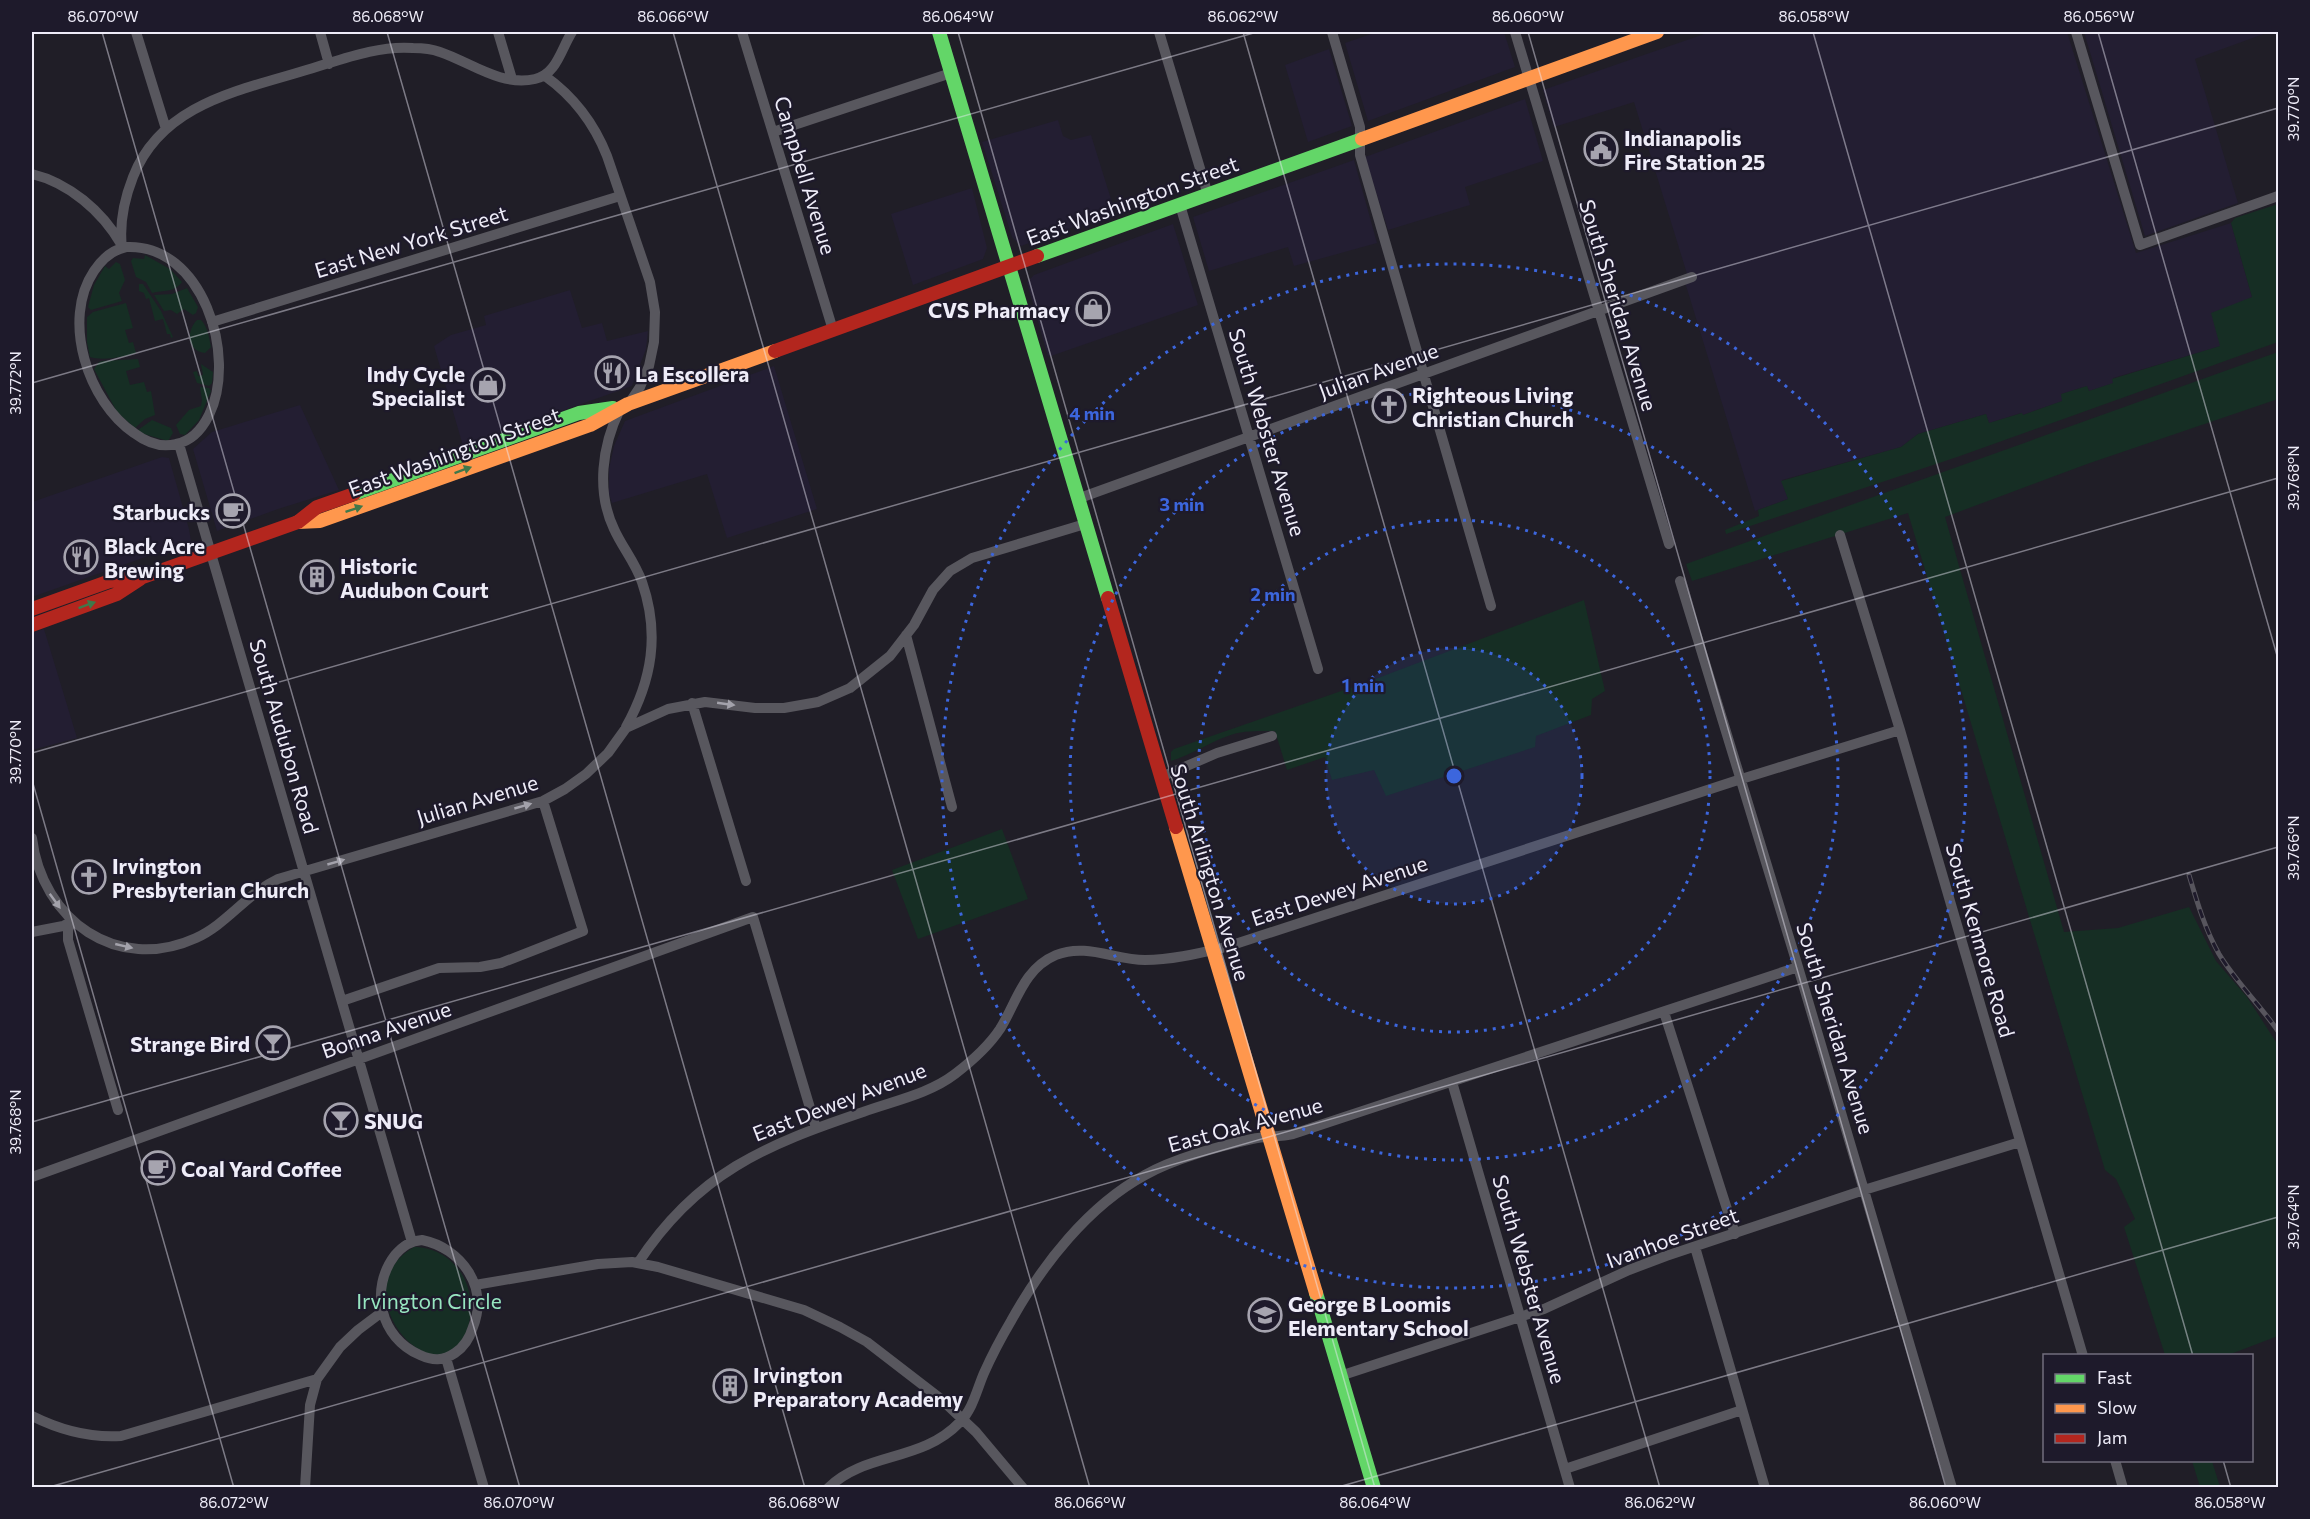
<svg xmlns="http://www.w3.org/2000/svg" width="2310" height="1519" font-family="Commissioner,sans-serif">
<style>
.built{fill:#231e32}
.green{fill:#162e24}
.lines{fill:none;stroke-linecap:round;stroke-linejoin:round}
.street{stroke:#58575e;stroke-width:10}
.fast{stroke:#63d668;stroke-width:14}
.slow{stroke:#ff974d;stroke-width:14}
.jam{stroke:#b3261e;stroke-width:14}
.rail-casing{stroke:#57555d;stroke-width:5}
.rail{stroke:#1e1a2b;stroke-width:3;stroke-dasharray:9;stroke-linecap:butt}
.oneway{fill:#40784a}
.oneway2{fill:#a3a2ab}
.ticks{fill:none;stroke:#eeecf8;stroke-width:1.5;stroke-opacity:0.45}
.ring{fill:none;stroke:#3c66dd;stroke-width:3;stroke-dasharray:3 6}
.labels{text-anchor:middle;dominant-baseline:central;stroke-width:4.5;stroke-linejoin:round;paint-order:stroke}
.poi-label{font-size:21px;font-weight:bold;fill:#eeecf8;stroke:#1e1a2b;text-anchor:start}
.street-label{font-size:21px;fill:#eeecf8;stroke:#1e1a2b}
.park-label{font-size:21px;fill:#97e6c0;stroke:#1e1a2b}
.centre{fill:#3c66dd;stroke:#1e1a2b;stroke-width:3}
.ring-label{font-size:18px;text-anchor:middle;font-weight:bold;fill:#3c66dd;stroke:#1e1a2b;stroke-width:4.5;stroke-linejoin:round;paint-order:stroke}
.neatline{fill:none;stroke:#eeecf8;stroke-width:2}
.ticks-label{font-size:15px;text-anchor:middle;fill:#eeecf8}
</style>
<rect width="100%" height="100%" fill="#201e27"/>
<path class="built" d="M1377 32H1504L1515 67 1368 121 1345 43Z
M1710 32H2067L2136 253 2231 223 2252 297 2244 301 2221 346 2113 378 2114 383 2089 391 2087 386 2062 394 2063 401 2022 415 2021 413 1989 423 1986 414 1918 434 1901 447 1782 480 1788 499 1755 511 1684 279 1688 277 1634 102 1554 127 1543 90Z
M2084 32H2269L2195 59 2238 203 2145 236Z
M1329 49 1352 126 1308 142 1285 65Z
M1525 99 1543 161 1465 187 1470 205 1388 230 1365 157Z
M1058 120 1063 136 1071 140 1091 135 1115 212 1021 246 1012 237 982 142Z
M1354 160 1377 243 1294 266 1288 247 1209 271 1193 217Z
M972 188 987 248 983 259 913 285 891 214Z
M1173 224 1198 305 1048 357 1027 282 1034 275Z
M570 290 582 328 602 323 607 341 648 331 646 349 632 386 463 446 434 346 451 335 486 325 484 316Z
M774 366 817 509 727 538 707 474 612 503 609 494V469L614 446 625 421Z
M300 405 339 490 278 509 217 531 193 449 212 432Z
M162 457 169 458 189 529 191 541 32 597V502Z
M44 629 77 738 32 750V633Z"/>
<path class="green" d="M2278 204V342L1960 456 1726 534 1725 530 1759 516 1758 510 1788 499 1781 481 1901 447 1918 434 1986 414 1989 423 2022 413 2023 415 2062 401 2061 394 2087 386 2089 391 2113 383 2112 379 2220 346 2211 313 2252 297 2231 223 2235 218Z
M145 255 170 269 182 282C174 293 164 290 152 293L146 282 136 277 131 261 133 258 144 259Z
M116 262 120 264 125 280 119 293 122 301 91 310 88 307 94 285 105 266 109 269Z
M139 284H143L161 311 173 337 171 338 170 334H167L163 319 155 321 149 298 146 299 144 293 139 291Z
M187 288 198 307 196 313 193 315 184 309 177 314 171 310 164 311 154 295 172 294Z
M126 303 133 328 125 330 129 343 133 342 136 353C125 357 102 361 90 357L87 342V317L93 312Z
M197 320H201C208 327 209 338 211 347L205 353C187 351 186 331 197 320Z
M2278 352V399L2087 464 1945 517 2064 932 2118 928 2189 907 2216 961 2247 997 2278 1045V1336L2228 1355H2165L2124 1227 2135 1219 2116 1179 2105 1170 1908 513 1692 581 1686 564Z
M138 359 140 367 126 371 130 385 144 382 147 392 151 391 155 415 145 419 135 428 117 412 94 369 99 362 103 361Z
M201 364 213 372 212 383 209 386 197 383 193 372 197 371 198 376 203 375Z
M200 387 209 388 211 391 199 420 185 435 180 434 176 425 189 410 201 406 202 400Z
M152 420 171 428 173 433 168 441 144 434 138 430Z
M1584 600 1605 691 1592 699 1591 715 1536 736 1535 747 1386 796 1374 770 1332 780 1325 757 1287 770 1275 731C1259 731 1243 730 1228 736 1208 743 1191 755 1171 761V752L1174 749 1370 681Z
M1002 829 1028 899 918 939 892 870Z
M414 1247C434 1247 453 1258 463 1276 472 1293 473 1312 467 1330 439 1405 337 1292 414 1247Z
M2192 1461H2212L2220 1487H2200Z"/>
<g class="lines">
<path class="street" d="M136 32 166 129
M320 32 329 64
M498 32 512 79
M742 32 833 330
M1159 32 1208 195
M1332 32 1360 127V155L1491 606
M1515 32 1669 544
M2076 32 2140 245 2278 196
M545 76C573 96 594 123 607 156L650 282 655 312 654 342 649 366 640 387 630 402
M773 132 951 73
M32 174C69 183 102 211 121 244
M1180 205 1318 669
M126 247C202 243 238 356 209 415 202 429 192 441 176 444 161 448 146 442 134 433 88 402 61 320 94 271 102 259 112 250 126 247Z
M122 248C119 223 124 200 133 177 161 105 237 91 303 71 338 61 376 45 413 48 422 48 432 49 440 52 470 62 501 87 535 79 557 74 561 49 572 32
M212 322 620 196
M620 409C602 446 596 491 614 529 622 547 635 562 642 582 660 634 652 680 626 727
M179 444 412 1242
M1077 499 1692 277
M1840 535 1900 730 2083 1356
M1680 581 1798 967 1952 1488
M906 635 952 807
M692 703 746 881
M1161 777 1217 753 1272 736
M32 838C42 920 117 974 196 938 227 924 246 894 278 879L543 801 565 789 586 774 608 753 626 728 668 709 705 702 755 708H784L818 702 850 688 890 656 914 625 933 590 950 571 972 558 1085 524
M72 920 68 930V940L118 1110
M32 932 63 926 72 921
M342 1001 439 968 480 967 501 963 583 931 543 801
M1664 1012 1735 1234
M1452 1082 1570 1488
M32 1177 753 917 816 1128
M422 1240C462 1248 489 1288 473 1327 470 1337 464 1347 455 1353 443 1361 433 1361 420 1355 380 1338 369 1289 395 1255 403 1246 410 1241 422 1240Z
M1695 1247 1765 1488
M638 1263C697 1173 765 1145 863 1112 893 1101 929 1094 955 1074 972 1061 988 1047 1000 1029 1017 1002 1023 969 1056 955 1086 943 1115 960 1145 960 1172 960 1200 953 1226 947L1735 781 1900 730
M475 1285 598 1264 632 1262 658 1267 804 1310 840 1327 867 1342 941 1399 976 1432 1023 1488
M446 1358 484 1488
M1340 1376 1544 1309 1629 1270 1666 1256 1864 1190 2020 1142
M32 1416C60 1430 90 1438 121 1436L317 1379 340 1347 358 1330 382 1312
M2115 1460 2123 1488
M1565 1469 1742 1410
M305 1488 310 1405 317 1379
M828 1488C866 1451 921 1463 960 1422 973 1409 977 1389 984 1373 992 1355 1001 1338 1011 1321 1042 1265 1088 1206 1145 1175 1173 1159 1220 1146 1252 1139 1266 1136 1279 1137 1293 1134L1798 967"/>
<path class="fast" d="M939 32 1108 598
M1037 256 1362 139
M354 494 579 413 613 408
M1316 1293 1374 1488"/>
<path class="slow" d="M1362 139 1657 32
M298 522 320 521 590 425 628 404 775 351
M1176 827 1316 1293"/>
<path class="jam" d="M775 351 1037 256
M1108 598 1176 827
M32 609 110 581 143 577 298 522 317 507 354 494
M32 625 117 594 140 579"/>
<g class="rail-casing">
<path id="rail" d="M2189 875C2197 902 2205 929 2219 954 2236 982 2260 1005 2278 1031"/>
</g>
<use href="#rail" class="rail"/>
</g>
<defs><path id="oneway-solid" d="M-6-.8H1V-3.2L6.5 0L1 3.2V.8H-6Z" transform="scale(1.5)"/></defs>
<g class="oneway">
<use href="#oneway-solid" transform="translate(463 470) rotate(-20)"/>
<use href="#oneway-solid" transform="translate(354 509) rotate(-19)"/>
<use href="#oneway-solid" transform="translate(87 605) rotate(-20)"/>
</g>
<g class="oneway2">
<use href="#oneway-solid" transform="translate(726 704) rotate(8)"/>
<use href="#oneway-solid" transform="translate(523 806) rotate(-16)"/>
<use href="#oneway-solid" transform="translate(336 862) rotate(-16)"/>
<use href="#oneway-solid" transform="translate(55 901) rotate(54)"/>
<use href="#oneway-solid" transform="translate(124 946) rotate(13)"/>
</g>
<path class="ticks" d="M102 32 520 1488M387 32 805 1488M673 32 1090 1488M958 32 1375 1488M1243 32 1660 1488M1528 32 1946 1488M1813 32 2193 1356M2098 32 2278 659M32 383 1257 32M32 753 2278 108M32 780 234 1488M32 1122 2278 478M2223 1460 2231 1488M46 1488 2278 847M1335 1488 2278 1217"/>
<circle cx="1454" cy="776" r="128" fill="#3c66dd" fill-opacity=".12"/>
<g class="ring">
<circle cx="1454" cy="776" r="128"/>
<circle cx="1454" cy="776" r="256"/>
<circle cx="1454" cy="776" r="384"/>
<circle cx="1454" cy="776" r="512"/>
</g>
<defs>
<g id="civic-ring" transform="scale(1.725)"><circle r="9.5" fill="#1e1a2b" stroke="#a6a4af" stroke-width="1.5"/><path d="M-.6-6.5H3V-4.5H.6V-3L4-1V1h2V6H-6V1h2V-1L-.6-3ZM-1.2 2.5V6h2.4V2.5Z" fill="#a6a4af"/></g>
<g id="shop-ring" transform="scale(1.725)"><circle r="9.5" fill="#1e1a2b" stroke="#a6a4af" stroke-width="1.5"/><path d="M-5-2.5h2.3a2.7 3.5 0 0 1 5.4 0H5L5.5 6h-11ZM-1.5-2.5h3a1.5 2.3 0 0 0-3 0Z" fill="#a6a4af"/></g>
<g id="restaurant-ring" transform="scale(1.725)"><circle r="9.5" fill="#1e1a2b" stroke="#a6a4af" stroke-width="1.5"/><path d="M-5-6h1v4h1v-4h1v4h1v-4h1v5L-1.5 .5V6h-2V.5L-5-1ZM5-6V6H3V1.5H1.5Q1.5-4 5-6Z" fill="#a6a4af"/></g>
<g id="church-ring" transform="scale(1.725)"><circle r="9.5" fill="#1e1a2b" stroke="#a6a4af" stroke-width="1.5"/><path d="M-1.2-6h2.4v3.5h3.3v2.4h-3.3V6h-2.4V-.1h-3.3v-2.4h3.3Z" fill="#a6a4af"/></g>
<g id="cafe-ring" transform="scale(1.725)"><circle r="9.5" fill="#1e1a2b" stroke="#a6a4af" stroke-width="1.5"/><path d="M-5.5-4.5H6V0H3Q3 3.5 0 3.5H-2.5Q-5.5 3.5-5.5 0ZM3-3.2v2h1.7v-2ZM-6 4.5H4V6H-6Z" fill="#a6a4af"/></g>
<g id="building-ring" transform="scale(1.725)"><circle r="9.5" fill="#1e1a2b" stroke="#a6a4af" stroke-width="1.5"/><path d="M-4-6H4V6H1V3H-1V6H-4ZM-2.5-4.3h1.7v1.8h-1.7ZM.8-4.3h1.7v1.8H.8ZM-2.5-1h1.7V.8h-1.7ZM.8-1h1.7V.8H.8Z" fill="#a6a4af"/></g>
<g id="bar-ring" transform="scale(1.725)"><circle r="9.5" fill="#1e1a2b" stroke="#a6a4af" stroke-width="1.5"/><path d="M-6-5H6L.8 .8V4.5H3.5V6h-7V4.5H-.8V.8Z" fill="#a6a4af"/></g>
<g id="school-ring" transform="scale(1.725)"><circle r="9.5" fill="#1e1a2b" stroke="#a6a4af" stroke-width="1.5"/><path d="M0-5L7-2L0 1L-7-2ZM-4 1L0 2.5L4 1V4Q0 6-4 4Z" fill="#a6a4af"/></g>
</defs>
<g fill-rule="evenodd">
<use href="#civic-ring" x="1601" y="149"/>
<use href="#shop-ring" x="1093" y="309"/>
<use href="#restaurant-ring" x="612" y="373"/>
<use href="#shop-ring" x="488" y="385"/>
<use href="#church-ring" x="1389" y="406"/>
<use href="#cafe-ring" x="233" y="511"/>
<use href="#restaurant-ring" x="81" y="557"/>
<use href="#building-ring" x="317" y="577"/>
<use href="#church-ring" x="89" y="877"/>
<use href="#bar-ring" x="273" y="1043"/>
<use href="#bar-ring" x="341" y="1120"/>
<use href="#cafe-ring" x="158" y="1168"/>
<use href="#school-ring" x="1265" y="1315"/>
<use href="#building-ring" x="730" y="1386"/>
</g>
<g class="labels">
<g class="poi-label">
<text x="1624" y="137">Indianapolis<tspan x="1624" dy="24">Fire Station 25</tspan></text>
<text x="1070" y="309" text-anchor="end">CVS Pharmacy</text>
<text x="465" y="373" text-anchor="end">Indy Cycle<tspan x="465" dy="24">Specialist</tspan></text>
<text x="635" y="373">La Escollera</text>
<text x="1412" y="394">Righteous Living<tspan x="1412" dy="24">Christian Church</tspan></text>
<text x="210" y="511" text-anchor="end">Starbucks</text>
<text x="104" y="545">Black Acre<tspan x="104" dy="24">Brewing</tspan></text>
<text x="340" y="565">Historic<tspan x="340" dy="24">Audubon Court</tspan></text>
<text x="112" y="865">Irvington<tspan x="112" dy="24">Presbyterian Church</tspan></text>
<text x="250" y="1043" text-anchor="end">Strange Bird</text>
<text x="364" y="1120">SNUG</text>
<text x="181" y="1168">Coal Yard Coffee</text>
<text x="1288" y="1303">George B Loomis<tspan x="1288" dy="24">Elementary School</tspan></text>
<text x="753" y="1374">Irvington<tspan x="753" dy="24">Preparatory Academy</tspan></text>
</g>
<g class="street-label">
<text transform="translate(806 175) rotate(73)">Campbell Avenue</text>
<text transform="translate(1132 200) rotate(-20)">East Washington Street</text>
<text transform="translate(411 241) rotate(-17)">East New York Street</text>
<text transform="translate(1619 305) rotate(73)">South Sheridan Avenue</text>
<text transform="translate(1378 370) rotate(-20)">Julian Avenue</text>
<text transform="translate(1268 432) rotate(73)">South Webster Avenue</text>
<text transform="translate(454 451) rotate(-20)">East Washington Street</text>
<text transform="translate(285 736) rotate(74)">South Audubon Road</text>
<text transform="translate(477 799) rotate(-17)">Julian Avenue</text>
<text transform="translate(1211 872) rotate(73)">South Arlington Avenue</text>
<text transform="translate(1339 890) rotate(-18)">East Dewey Avenue</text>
<text transform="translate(1981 940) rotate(74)">South Kenmore Road</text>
<text transform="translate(1836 1028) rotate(73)">South Sheridan Avenue</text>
<text transform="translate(386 1029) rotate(-19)">Bonna Avenue</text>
<text transform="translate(839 1101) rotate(-21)">East Dewey Avenue</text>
<text transform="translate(1245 1124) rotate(-15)">East Oak Avenue</text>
<text transform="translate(1672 1237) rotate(-20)">Ivanhoe Street</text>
<text transform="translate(1530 1279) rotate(74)">South Webster Avenue</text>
</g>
<g class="park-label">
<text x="429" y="1300">Irvington Circle</text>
</g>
</g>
<circle cx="1454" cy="776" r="9" class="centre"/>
<g class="ring-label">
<text x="1092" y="420">4 min</text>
<text x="1182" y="511">3 min</text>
<text x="1273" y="601">2 min</text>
<text x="1363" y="692">1 min</text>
</g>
<rect width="2310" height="1519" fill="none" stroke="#1e1a2b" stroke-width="66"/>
<rect x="2043" y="1354" width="210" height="108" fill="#1e1a2b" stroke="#716e7d" stroke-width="1.5"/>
<rect x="2055" y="1374" width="30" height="9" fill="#63d668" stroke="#716e7d" stroke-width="1.5"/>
<text x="2097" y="1384" font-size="18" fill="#eeecf8">Fast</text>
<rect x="2055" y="1404" width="30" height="9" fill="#ff974d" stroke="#716e7d" stroke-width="1.5"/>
<text x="2097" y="1414" font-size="18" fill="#eeecf8">Slow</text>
<rect x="2055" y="1434" width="30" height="9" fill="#b3261e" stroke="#716e7d" stroke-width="1.5"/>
<text x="2097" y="1444" font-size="18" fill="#eeecf8">Jam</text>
<rect x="33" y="33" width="2244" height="1453" class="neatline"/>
<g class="ticks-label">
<text x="103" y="22">86.070°W</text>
<text x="388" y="22">86.068°W</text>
<text x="673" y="22">86.066°W</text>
<text x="958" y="22">86.064°W</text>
<text x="1243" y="22">86.062°W</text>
<text x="1528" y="22">86.060°W</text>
<text x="1814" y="22">86.058°W</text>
<text x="2099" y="22">86.056°W</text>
<text transform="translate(2294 109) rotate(-90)" y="5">39.770°N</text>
<text transform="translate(16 383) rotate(-90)" y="5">39.772°N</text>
<text transform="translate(2294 478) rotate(-90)" y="5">39.768°N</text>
<text transform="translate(16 752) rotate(-90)" y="5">39.770°N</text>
<text transform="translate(2294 848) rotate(-90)" y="5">39.766°N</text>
<text transform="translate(16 1122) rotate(-90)" y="5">39.768°N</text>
<text transform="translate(2294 1217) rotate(-90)" y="5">39.764°N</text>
<text x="234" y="1508">86.072°W</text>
<text x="519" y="1508">86.070°W</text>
<text x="804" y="1508">86.068°W</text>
<text x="1090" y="1508">86.066°W</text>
<text x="1375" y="1508">86.064°W</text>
<text x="1660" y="1508">86.062°W</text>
<text x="1945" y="1508">86.060°W</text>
<text x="2230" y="1508">86.058°W</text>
</g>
</svg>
